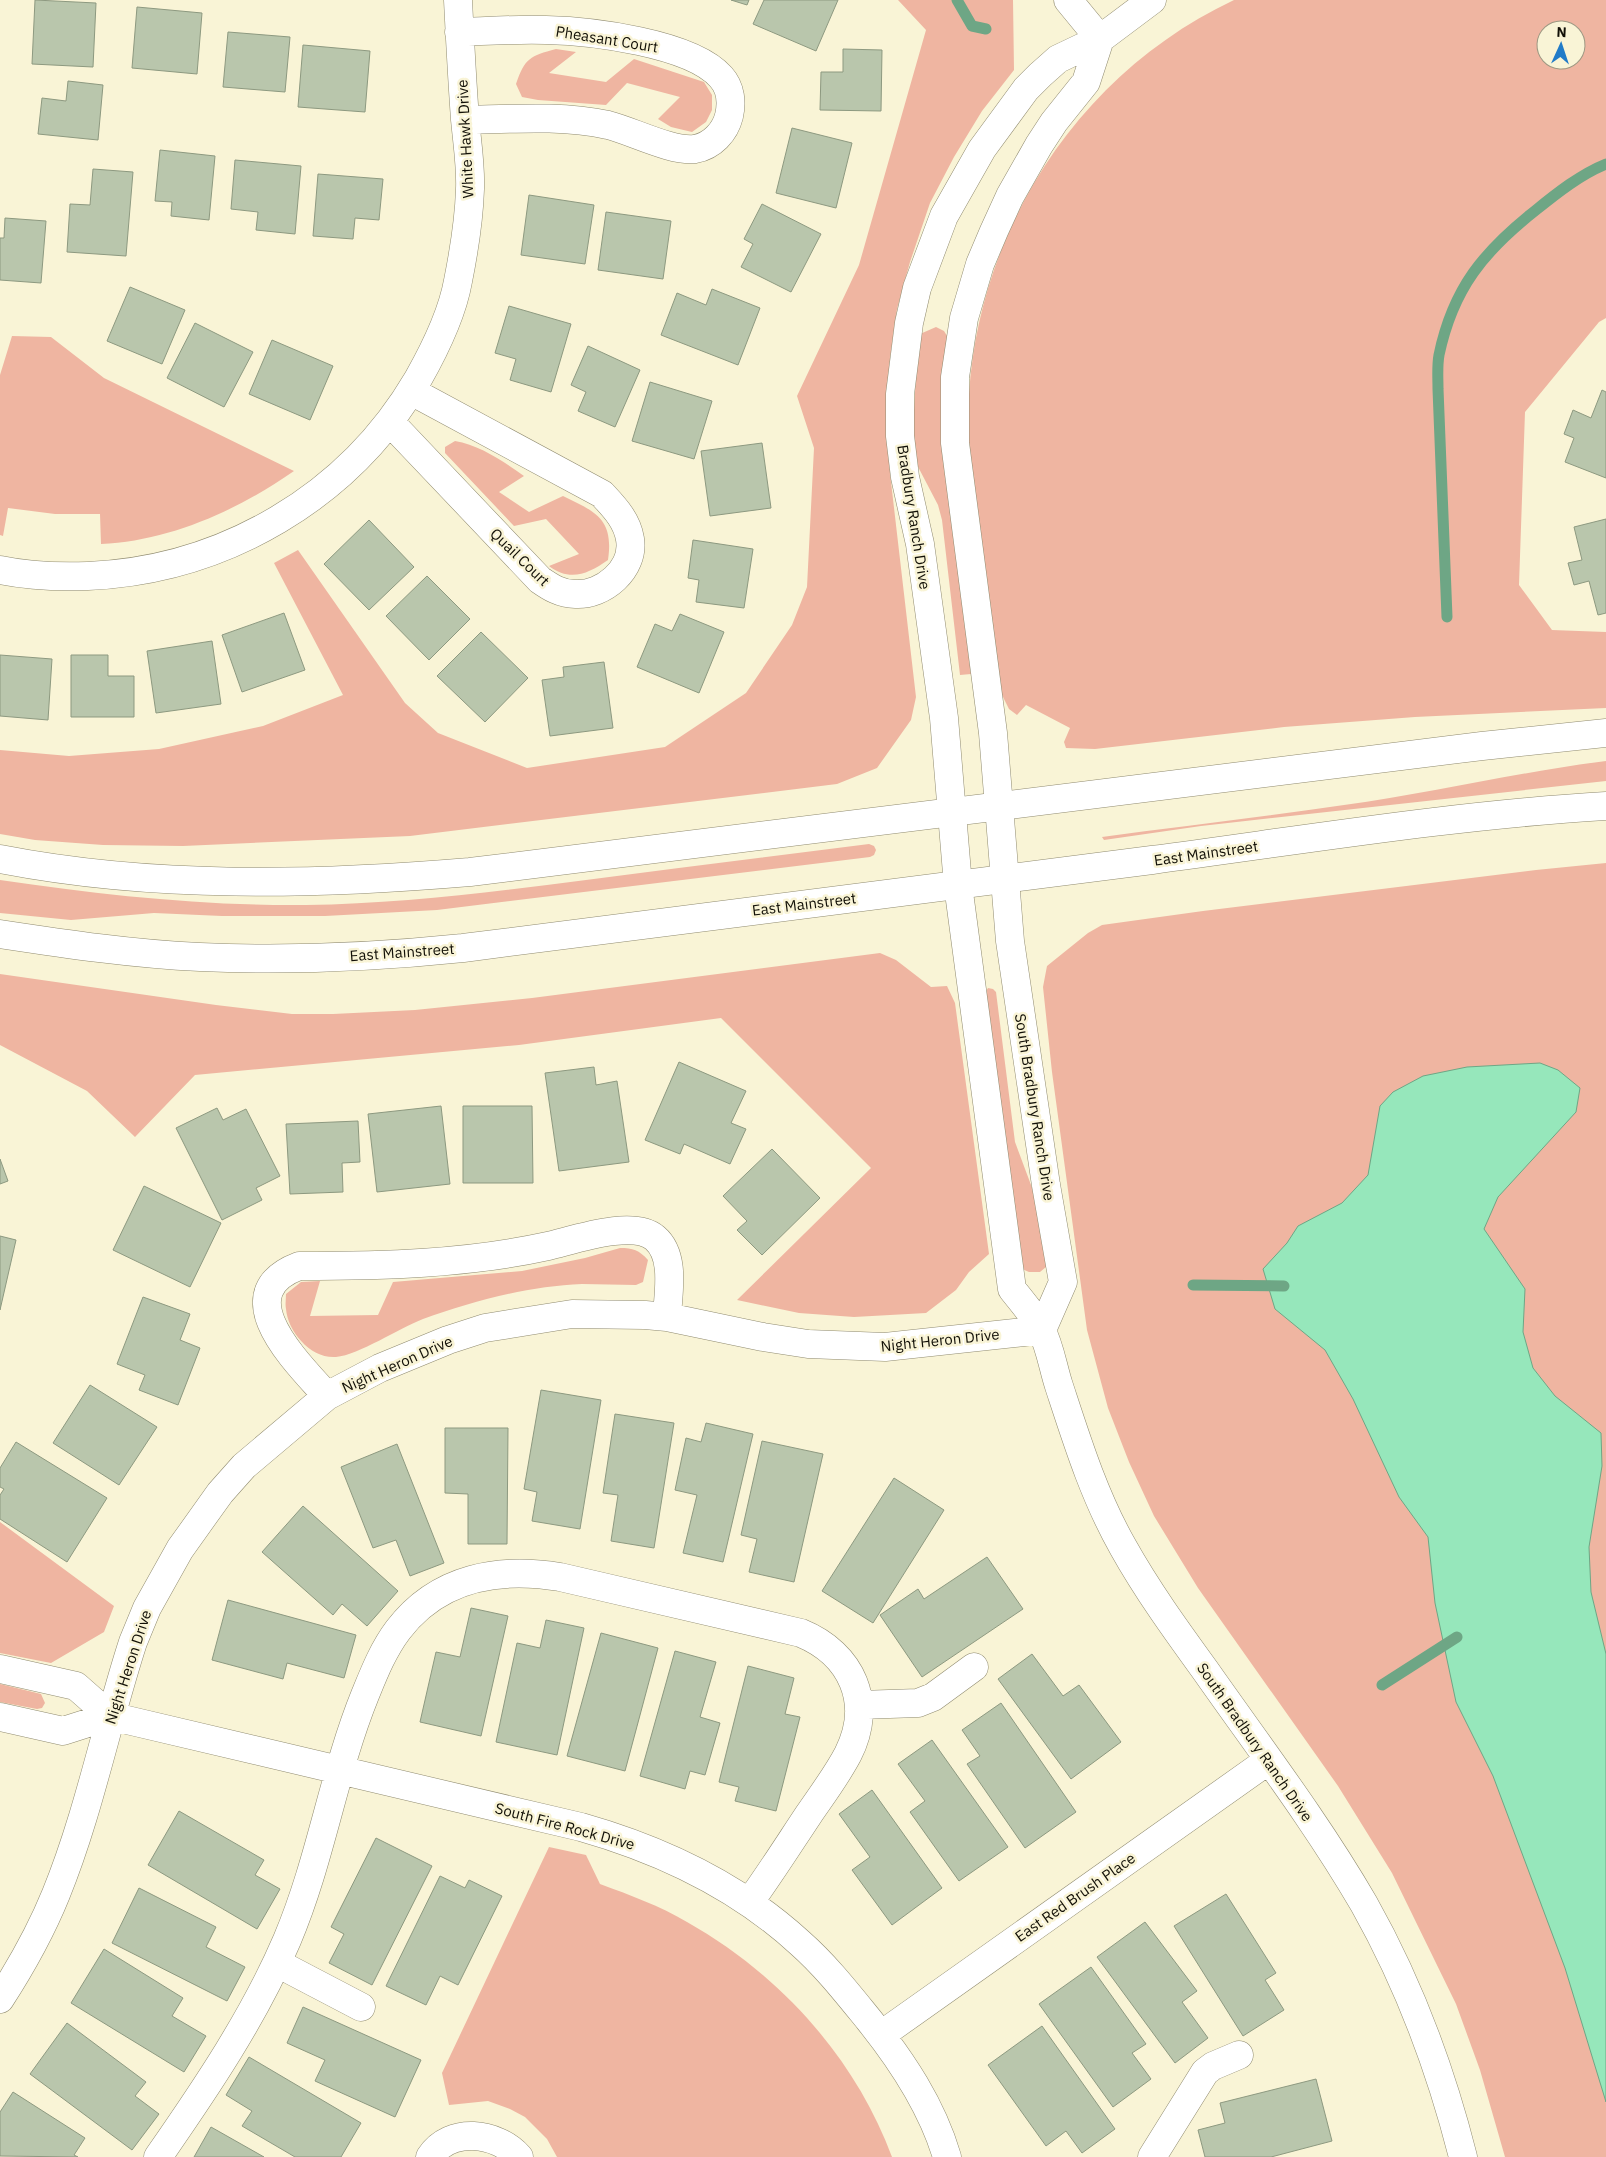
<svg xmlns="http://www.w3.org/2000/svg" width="1606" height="2157" font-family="'IBM Plex Sans',sans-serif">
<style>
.green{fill:#efb5a1;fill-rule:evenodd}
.water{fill:#96e7bb;stroke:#6ea685}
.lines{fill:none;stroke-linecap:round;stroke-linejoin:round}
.stream{stroke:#6ea685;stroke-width:11}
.building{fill:#b9c6ac;stroke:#8d9980}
.minor-casing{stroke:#908b70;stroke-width:29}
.major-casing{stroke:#908b70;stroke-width:29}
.minor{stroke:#fff;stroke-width:28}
.major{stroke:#fff;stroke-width:28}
.labels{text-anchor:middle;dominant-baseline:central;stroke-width:5;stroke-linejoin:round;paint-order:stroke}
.street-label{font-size:15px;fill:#121007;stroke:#f9f4d6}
</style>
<rect width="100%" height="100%" fill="#f9f4d6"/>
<path class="green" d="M898 0H1013L1014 70 982 111 954 157 930 203 910 262 897 309 890 359 886 427 891 482 916 697 911 720 877 768 837 784 410 836 183 846 103 845 35 840 0 834V750L69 756 159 749 263 726 343 695 274 563 298 550 405 703 438 733 527 768 665 747 746 693 792 625 807 587 814 448 797 396 859 265 926 30Z
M1234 0H1606V318L1599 322 1525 412 1519 585 1552 630 1606 632V708L1415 717 1284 727 1095 749 1066 748 1064 742 1070 728 1026 705 1017 715 1009 709 1001 693C994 638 986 584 979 530 973 484 966 439 969 394 980 225 1081 72 1234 0ZM1546 30H1576V60H1546Z
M556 49 576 52 549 73 606 82 634 59 704 82 712 95V110L706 122 692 132 671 127 658 119 680 97 627 83 606 105 538 100 522 97 516 84C525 58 530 56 556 49Z
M936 327 944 331 949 339 941 413 944 450 971 674 960 675 942 520 938 505 915 461 912 445 917 357 920 334Z
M12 336 51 337 104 378 294 471C238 510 170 541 101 544L100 514H55L8 508 3 536 0 535V375Z
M455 441C480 445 504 462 524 476L499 492 529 512 563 496C596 512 614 519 608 560 588 574 570 582 549 566L579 554 546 519 514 526 445 453V447Z
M1606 761V781L1201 826 1104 840 1102 837C1183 826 1263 817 1344 805 1432 793 1518 772 1606 761Z
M869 844 874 846 876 850 874 855 870 857 437 910 325 916H222L154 913 71 920 0 913V880C102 895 203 906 306 905 400 904 493 892 586 880 680 868 775 856 869 844Z
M1606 863V2157H1505L1480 2070 1456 2004 1392 1873 1338 1786 1198 1588 1154 1516 1129 1462 1108 1408 1087 1330 1052 1072 1043 987 1047 966 1088 933 1102 925 1203 911 1536 870Z
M880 953 896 960 931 987 947 986 955 1003 989 1254 969 1272 956 1290 926 1313 854 1317 799 1313 737 1300 871 1168 721 1018 519 1045 195 1075 135 1137 87 1091 0 1045V974L216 1005 292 1014H333L415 1010 532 998Z
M988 988 993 989 996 992 1015 1142 1034 1193 1049 1259 1046 1267 1040 1272H1029L1022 1269 985 993Z
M620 1248C633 1248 639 1250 648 1260L643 1282 636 1285C618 1285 600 1284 582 1284 529 1286 473 1301 423 1319 399 1328 359 1355 336 1357 311 1359 288 1332 286 1309 285 1304 286 1299 286 1294L301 1282 320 1281 310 1316 378 1315 393 1282 522 1271 585 1258Z
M0 1522 114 1606 104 1632 51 1663 0 1653Z
M0 1684 41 1694 45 1703 42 1708 37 1709 0 1702Z
M549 1847 586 1855 600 1884C630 1895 660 1906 687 1922 779 1974 855 2057 892 2157H557L547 2139 525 2117 510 2109 488 2101 449 2105 442 2073Z"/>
<path class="water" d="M1540 1063 1558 1070 1580 1088 1576 1112 1498 1197 1484 1229 1525 1289 1523 1332 1533 1368 1555 1396 1601 1433 1602 1466 1589 1547 1591 1592 1606 1654V2102L1565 1968 1493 1776 1456 1702 1435 1603 1428 1537 1399 1497 1353 1399 1325 1350 1275 1309 1263 1269 1287 1243 1298 1226 1342 1203 1368 1175 1380 1106 1393 1092 1423 1076 1467 1067Z"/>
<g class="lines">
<path class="stream" d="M957 0 972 26 986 29
M1447 617 1438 389C1438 378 1437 366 1439 355 1453 288 1484 251 1536 210 1557 193 1581 174 1606 164
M1193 1285 1284 1286
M1382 1685 1457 1637"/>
</g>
<path class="building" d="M35 0 96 3 93 67 32 64Z
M731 0H749L747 5Z
M764 0H838L816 51 753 24Z
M137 7 202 13 197 74 132 68Z
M228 32 290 37 285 92 223 87Z
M303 45 370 51 365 112 298 107Z
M843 49 882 50 881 111 820 110 821 72H843Z
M68 81 103 85 98 140 38 134 42 98 66 101Z
M792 128 852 143 836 208 776 193Z
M160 150 215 156 209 220 171 216 172 202 155 201Z
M235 160 301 166 295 234 256 230 258 212 231 209Z
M93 169 133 172 126 256 67 252 70 204 90 205Z
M318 174 383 179 379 220 355 218 353 239 313 236Z
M529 195 594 205 585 264 521 255Z
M762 204 821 234 791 292 741 267 753 244 744 239Z
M606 212 671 221 663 279 598 270Z
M5 218 46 221 41 283 0 280V238H4Z
M130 287 185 310 162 364 107 341Z
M712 289 760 308 738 365 661 335 677 293 706 305Z
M509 306 571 324 551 392 510 380 516 359 495 353Z
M195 323 253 352 224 407 167 378Z
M272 340 333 366 310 420 249 394Z
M588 346 640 370 615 427 578 411 586 392 571 385Z
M650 382 712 401 694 459 632 441Z
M1602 390 1606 392V478L1565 462 1574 438 1564 434 1573 410 1591 418Z
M762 443 771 508 710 516 701 451Z
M1606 519V613L1598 615 1589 581 1574 585 1568 563 1582 560 1574 527Z
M369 520 414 567 369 610 324 564Z
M693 540 753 549 744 608 696 602 699 580 688 578Z
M427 576 470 619 429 660 386 616Z
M284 613 305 670 242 692 222 635Z
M680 614 724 632 699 693 637 667 655 624 672 631Z
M481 632 528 678 485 722 437 676Z
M212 641 221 704 156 713 147 651Z
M0 655 52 659 48 720 0 716Z
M71 655H108V676H134V717H71Z
M604 662 613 728 550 736 542 680 564 677 563 667Z
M679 1062 746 1091 731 1123 746 1129 730 1164 684 1144 680 1154 645 1140Z
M594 1067 596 1085 617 1081 629 1162 559 1171 545 1073Z
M441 1106 450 1184 377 1192 368 1114Z
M463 1106H532L533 1183H463Z
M217 1108 223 1120 246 1109 280 1176 256 1188 262 1200 222 1220 176 1128Z
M358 1121 360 1162 342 1163 343 1192 290 1194 286 1124Z
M772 1149 820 1198 762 1255 737 1230 747 1221 723 1196Z
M0 1159 8 1181 0 1184Z
M144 1186 221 1223 190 1287 113 1250Z
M0 1236 16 1240 0 1310Z
M143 1297 190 1314 180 1340 200 1348 178 1405 139 1390 145 1375 117 1364Z
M90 1385 157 1427 119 1485 53 1443Z
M541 1390 601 1400 580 1529 532 1521 537 1492 524 1489Z
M615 1414 674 1423 654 1548 611 1541 618 1495 603 1493Z
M706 1423 753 1434 723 1562 683 1553 697 1495 675 1490 686 1438 701 1442Z
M445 1428H508L507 1544H468V1494L445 1493Z
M762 1441 823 1454 794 1582 749 1572 757 1539 741 1535Z
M16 1442 107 1498 67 1562 0 1519V1495L4 1489 0 1487V1468Z
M397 1444 444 1563 410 1576 396 1540 373 1548 341 1467Z
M894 1478 944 1510 873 1623 822 1591Z
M303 1506 398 1591 367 1626 342 1604 333 1615 262 1552Z
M987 1557 1023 1609 922 1677 880 1615 918 1589 924 1599Z
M228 1600 356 1635 344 1678 287 1663 283 1679 212 1660Z
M471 1608 508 1616 481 1736 420 1722 436 1652 460 1657Z
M546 1620 584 1628 557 1755 496 1742 517 1643 540 1648Z
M601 1633 658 1648 625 1771 567 1756Z
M675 1651 716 1662 700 1717 720 1723 705 1775 690 1771 685 1789 640 1776Z
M1032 1654 1063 1696 1079 1685 1121 1742 1071 1779 998 1679Z
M748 1666 794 1678 785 1714 800 1717 776 1811 735 1801 739 1787 719 1782Z
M1001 1703 1076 1812 1025 1848 967 1764 980 1756 962 1730Z
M932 1740 1008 1847 959 1881 910 1812 925 1801 898 1764Z
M872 1790 942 1888 892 1925 852 1870 870 1857 839 1814Z
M179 1811 264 1860 255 1875 280 1889 257 1929 148 1865Z
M376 1838 432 1866 372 1985 329 1963 344 1934 331 1927Z
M440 1876 465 1888 469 1880 502 1896 458 1985 440 1976 426 2005 386 1986Z
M139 1888 216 1927 206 1947 245 1967 227 2001 112 1943Z
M1226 1894 1276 1973 1265 1980 1284 2010 1243 2036 1174 1926Z
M1145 1922 1197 1991 1182 2002 1208 2038 1175 2063 1097 1957Z
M104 1949 183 1998 172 2016 206 2036 184 2072 71 2003Z
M1091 1967 1146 2044 1132 2053 1151 2079 1113 2107 1039 2004Z
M303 2007 421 2060 395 2117 315 2081 325 2060 287 2043Z
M67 2023 146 2082 135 2096 159 2114 132 2150 30 2074Z
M1042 2026 1115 2129 1082 2153 1066 2131 1046 2146 988 2065Z
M249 2057 361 2123 341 2157H295L242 2126 252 2111 226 2095Z
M1316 2079 1332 2141 1271 2157H1205L1198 2130 1225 2123 1220 2103Z
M13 2092 85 2138 74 2155 78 2157 0 2156V2112Z
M211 2127 264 2157H194Z"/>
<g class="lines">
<g class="minor-casing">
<path id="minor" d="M1068 0 1100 39
M1152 0 1100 39 1058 59 1040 75 1026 89 982 149 944 216 917 288 909 323 900 394V436L905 477 920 544 944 718 958 885 1012 1289C1022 1302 1034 1315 1041 1329 1050 1346 1053 1368 1059 1386 1077 1441 1094 1496 1123 1547 1147 1590 1176 1630 1205 1670 1259 1747 1317 1823 1364 1904 1408 1982 1441 2070 1463 2157
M459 32C488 31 517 29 546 30 591 31 691 43 721 77 731 88 732 103 729 116 725 132 712 146 695 149 672 152 632 131 608 125 562 115 512 119 465 120
M390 422 540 580C550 587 561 594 575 594 603 596 635 569 630 539 627 520 614 507 602 494L411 391
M0 570C28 576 59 577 88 576 224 570 349 497 418 379 435 349 452 315 458 281 464 251 469 220 470 189 471 166 467 142 465 119 462 79 460 40 458 0
M1042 1330 1063 1282 1046 1185 1010 941 993 733 955 443V377L964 318 980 264 994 231 1010 196 1039 145 1054 122 1086 82 1100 39
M327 1396C298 1363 225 1294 299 1266 383 1266 466 1264 548 1246 574 1240 633 1219 655 1238 676 1256 668 1293 667 1317
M0 1669 76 1686 110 1716 581 1827C662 1850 738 1886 800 1943 826 1966 847 1993 869 2020 902 2061 932 2106 947 2157
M860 1705 918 1703 933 1697 974 1667
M0 1717 63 1731 110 1716
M277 1963 361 2007
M0 1999C22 1965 41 1931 56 1894 89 1813 106 1725 133 1642L147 1608 180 1549 220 1493 244 1466 327 1396 380 1368 448 1340 485 1328 572 1314 645 1315 667 1317 763 1337 808 1344 885 1347 1042 1330
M881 2035 1269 1760
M158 2157C206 2088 254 2017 287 1940 321 1860 333 1774 365 1695 374 1673 383 1650 398 1630 438 1577 499 1567 560 1577L801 1633C852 1654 874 1703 848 1754 837 1775 822 1795 809 1814 789 1844 770 1874 749 1903
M430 2157C450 2126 497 2132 519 2157
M1152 2157 1205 2072 1213 2066 1239 2055"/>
</g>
<g class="major-casing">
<path id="major" d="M0 859C154 889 315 885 470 872L1482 746 1606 733
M0 934C66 944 133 954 200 957 288 961 376 957 463 948 692 920 922 891 1152 860 1303 840 1454 815 1606 806"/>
</g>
<use href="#minor" class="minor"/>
<use href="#major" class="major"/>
</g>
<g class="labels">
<g class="street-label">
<text transform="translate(607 39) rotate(9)">Pheasant Court</text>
<text transform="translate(465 139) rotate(-93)">White Hawk Drive</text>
<text transform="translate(914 517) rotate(81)">Bradbury Ranch Drive</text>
<text transform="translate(520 557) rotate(44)">Quail Court</text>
<text transform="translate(1206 853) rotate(-8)">East Mainstreet</text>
<text transform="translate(804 904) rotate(-7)">East Mainstreet</text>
<text transform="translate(402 952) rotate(-4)">East Mainstreet</text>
<text transform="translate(1035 1107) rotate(81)">South Bradbury Ranch Drive</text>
<text transform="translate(940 1340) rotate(-6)">Night Heron Drive</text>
<text transform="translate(397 1364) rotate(-24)">Night Heron Drive</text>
<text transform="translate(128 1667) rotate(-72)">Night Heron Drive</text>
<text transform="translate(1255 1742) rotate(55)">South Bradbury Ranch Drive</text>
<text transform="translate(565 1826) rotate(15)">South Fire Rock Drive</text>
<text transform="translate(1075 1897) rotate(-35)">East Red Brush Place</text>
</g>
</g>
<g transform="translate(1561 45) rotate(3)"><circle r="24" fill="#f9f4d6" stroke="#9d9983"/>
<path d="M0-4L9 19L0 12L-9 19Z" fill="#217bc8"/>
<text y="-8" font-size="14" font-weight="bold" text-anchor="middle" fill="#121007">N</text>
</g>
</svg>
